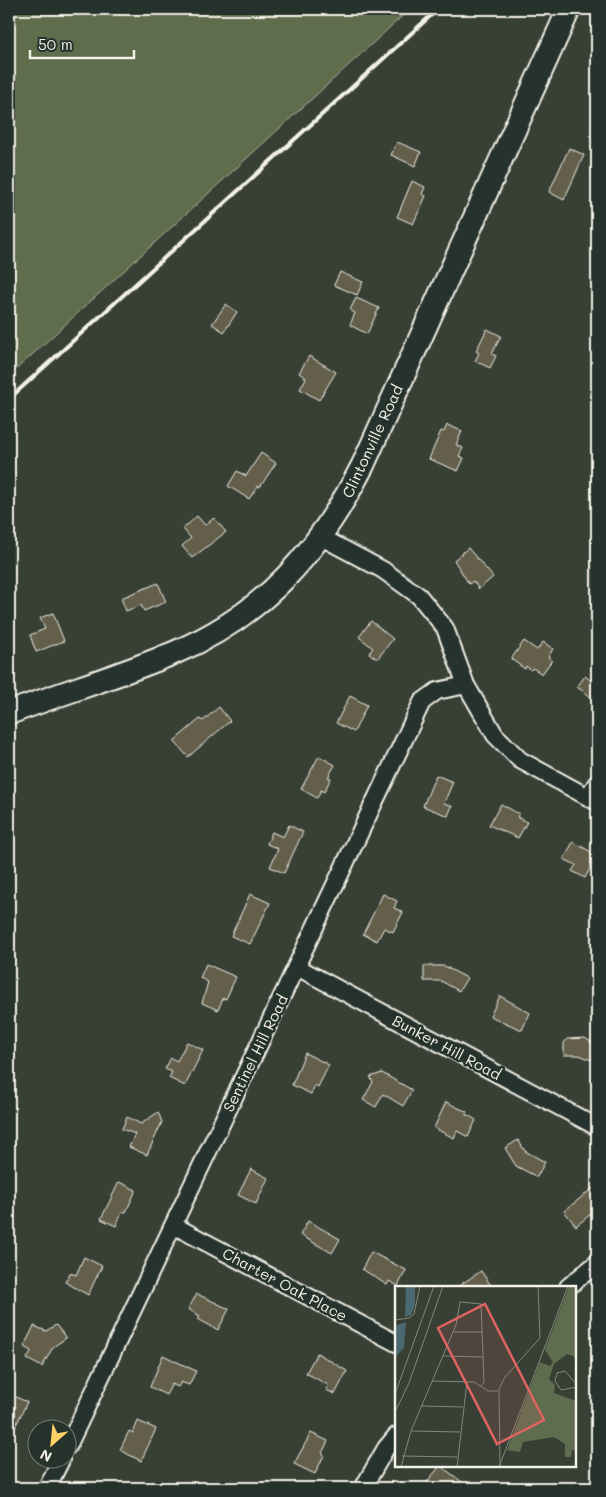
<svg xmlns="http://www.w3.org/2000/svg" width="606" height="1497" font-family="Mali,sans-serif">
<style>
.green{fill:#5e6d4e;stroke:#a9af9b}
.building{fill:#635e4c;stroke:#f4f1e8}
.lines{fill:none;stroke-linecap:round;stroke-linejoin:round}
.street-casing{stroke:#f4f1e8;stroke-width:20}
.secondary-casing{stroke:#f4f1e8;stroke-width:26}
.street{stroke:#26332d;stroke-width:16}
.secondary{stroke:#26332d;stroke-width:22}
.rail{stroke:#f4f1e8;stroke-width:4}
.labels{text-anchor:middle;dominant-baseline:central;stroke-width:5;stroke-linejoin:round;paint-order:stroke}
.street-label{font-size:15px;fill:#f4f1e8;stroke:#26332d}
.inset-road{fill:none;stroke:#83877d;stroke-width:1}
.view{fill:#df6462;fill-opacity:0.15;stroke:#df6462;stroke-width:2.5}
.inset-edge{fill:none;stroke:#f4f1e8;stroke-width:2.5}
</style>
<rect width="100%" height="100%" fill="#384036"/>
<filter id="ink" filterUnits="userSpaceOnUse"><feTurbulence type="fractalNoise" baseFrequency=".02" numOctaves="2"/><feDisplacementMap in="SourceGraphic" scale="10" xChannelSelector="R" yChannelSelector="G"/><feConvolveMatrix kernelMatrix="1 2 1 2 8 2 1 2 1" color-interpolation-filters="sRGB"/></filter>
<g filter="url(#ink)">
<path class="green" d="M9 9H410L9 376Z"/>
<path class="building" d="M397 142 421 152 415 166 391 155Z
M569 148 584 155 564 200 549 192Z
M412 181 425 187 422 194 426 196 413 224 397 217Z
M340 272 363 282 357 295 334 285Z
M356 298 379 308 367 334 350 325 355 313 350 310Z
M226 304 237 312 224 332 212 324Z
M487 329 501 336 492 354 496 356 490 368 475 361 479 353 476 351Z
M309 356 336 372 319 400 300 389 306 378 299 373Z
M447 425 462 431 456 445 463 448 459 456 464 458 458 471 429 459 441 431 444 432Z
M261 453 276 463 260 487 258 486 249 499 228 486 237 471 246 476Z
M197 516 205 525 214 518 226 532 192 558 182 546 191 538 183 529Z
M468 548 493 577 479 589 473 581 469 584 454 560Z
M158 583 166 602 144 611 141 605 126 611 121 598Z
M53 613 64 641 36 652 30 635 45 629 40 618Z
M371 621 393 639 377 659 369 653 373 648 359 637Z
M524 641 537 650 543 642 553 649 548 657 552 660 542 674 533 668 531 670 526 666 525 669 511 659Z
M585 676 597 685V701L577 687Z
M350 696 367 705 354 732 336 723Z
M219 707 230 721 188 757 174 741 200 719 203 721Z
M319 756 335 765 328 777 331 778 324 792 321 790 317 798 301 789Z
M436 775 453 782 444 803 452 806 448 816 423 806Z
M501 804 519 814 517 817 527 822 518 838 489 825Z
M289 825 303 832 284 873 270 867 278 849 267 844 272 832 283 837Z
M573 842 597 855 585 878 572 871 576 865 564 859Z
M250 894 270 903 250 944 231 936Z
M383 894 397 901 394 908 403 912 393 932 384 928 377 941 363 934Z
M206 964 236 977 226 999 223 998 218 1010 202 1003 208 982 200 978Z
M424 966H444L467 978 459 991 441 981H424Z
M500 996 530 1013 522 1030 490 1016Z
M585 1038 597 1046V1062L579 1055H564V1043L567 1039Z
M187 1042 203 1050 185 1086 169 1078 172 1072 165 1069 171 1058 177 1061Z
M305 1053 329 1065 318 1087 315 1085 311 1094 292 1085Z
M382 1073 412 1090 403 1106 383 1094 376 1107 363 1100 373 1082 370 1077Z
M446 1102 467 1112 466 1114 476 1120 468 1137 457 1131 454 1138 434 1128Z
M158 1112 162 1122 147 1155 129 1147 135 1134 122 1129 127 1117 141 1124Z
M518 1140 525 1151 545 1162 537 1177 516 1166 505 1148Z
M251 1169 268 1178 256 1204 238 1195Z
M119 1182 136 1190 126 1212H122L116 1226 101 1219Z
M597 1185V1209L576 1226 564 1211Z
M308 1221 340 1239 332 1253 300 1235Z
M371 1252 406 1270 398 1286 389 1281 387 1285 362 1269Z
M84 1257 102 1266 88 1295 65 1282 70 1273 76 1275Z
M481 1271 492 1287H457Z
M197 1294 229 1309 218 1330 198 1319 200 1316 188 1309Z
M56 1325 66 1338 53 1347 42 1367 27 1359 31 1351 24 1346 34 1326 46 1331Z
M317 1353 347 1371 335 1394 326 1390 328 1385 306 1373Z
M163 1355 196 1371 189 1385 181 1382 178 1387 172 1384 166 1395 150 1387Z
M9 1394 27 1402 9 1440Z
M138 1421 156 1429 141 1461 120 1450 129 1431 133 1433Z
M311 1433 328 1441 322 1453 324 1455 315 1474 294 1464Z
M440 1466H441L470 1488H422Z"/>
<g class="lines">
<g class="street-casing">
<path id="street" d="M321 537 383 570 419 596 445 628 466 685 495 735 520 760 597 802
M588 796 597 783
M297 967 597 1127
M173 1225 396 1343
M568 1287 597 1263
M68 1446 422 702 437 691 466 685
M47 1488 61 1460
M363 1488 386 1448 396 1436"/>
</g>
<g class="secondary-casing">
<path id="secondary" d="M9 713C64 692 122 675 176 652 266 614 320 549 363 465L569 9"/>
</g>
<use href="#street" class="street"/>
<use href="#secondary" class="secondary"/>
<path class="rail" d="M9 399 438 9"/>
</g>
</g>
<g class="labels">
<g class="street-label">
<text transform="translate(372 441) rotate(-65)">Clintonville Road</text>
<text transform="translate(447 1047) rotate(28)">Bunker Hill Road</text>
<text transform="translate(255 1053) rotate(-64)">Sentinel Hill Road</text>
<text transform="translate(285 1284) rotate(28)">Charter Oak Place</text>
</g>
</g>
<g transform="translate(395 1286)">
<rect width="181" height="181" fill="#384036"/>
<path d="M174 0H181V71L172 68 159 78 154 93 160 99 159 107 181 115V164H177L176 171H170V158L159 151 128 156 125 166 112 164 145 76 155 80 158 76 150 64Z" fill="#5e6d4e"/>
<path d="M11 0H20V19L16 29 10 31ZM11 36 9 62 0 71V40Z" fill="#4a6970"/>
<path class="inset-road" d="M0 34 14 32 19 28 25 0M59 46H87M48 70 88 71M37 95 79 96 93 105H103M182 99 170 85 162 87 160 95 166 104 182 101M0 108 39 0M26 120 68 121M0 126 14 97 48 0M16 145 65 146M7 170 62 171M6 181 16 145 61 39 65 16 86 18 89 96 86 100M62 181 72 96M104 181 173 0M105 181 104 103 110 91 145 52 143 0"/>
<path class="view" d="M90 18 149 134 102 158 43 42Z"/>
<rect width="181" height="181" class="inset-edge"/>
</g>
<rect width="606" height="1497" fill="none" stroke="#26332d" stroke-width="30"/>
<rect x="15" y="15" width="576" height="1467" fill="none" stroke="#f4f1e8" stroke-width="2" filter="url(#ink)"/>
<g transform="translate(52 1444) rotate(207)"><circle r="24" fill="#26332d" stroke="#787f78"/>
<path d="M0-4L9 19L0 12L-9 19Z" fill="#ffd166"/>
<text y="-8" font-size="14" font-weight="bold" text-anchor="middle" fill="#f4f1e8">N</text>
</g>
<path d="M30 50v8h104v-8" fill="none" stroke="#f4f1e8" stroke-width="2.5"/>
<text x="38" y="50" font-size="15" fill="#f4f1e8" stroke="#26332d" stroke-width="4" paint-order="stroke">50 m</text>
</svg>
